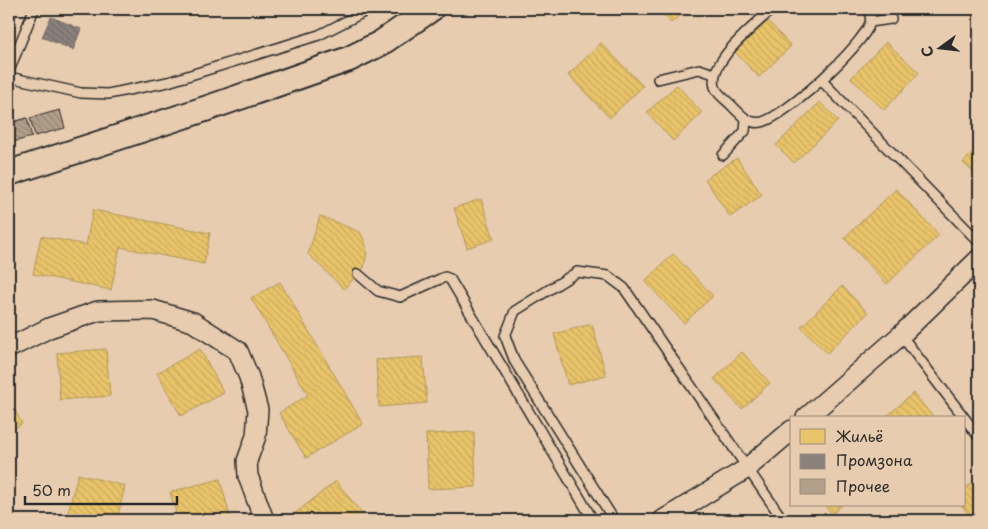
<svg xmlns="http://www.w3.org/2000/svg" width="988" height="529" font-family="'Playpen Sans',sans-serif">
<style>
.homes{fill:url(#homes-back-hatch);stroke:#b09657}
.industry{fill:url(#industry-back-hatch);stroke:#6e6764}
.building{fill:url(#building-back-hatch);stroke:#2b2b2b}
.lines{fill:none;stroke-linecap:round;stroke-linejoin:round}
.service-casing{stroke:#2b2b2b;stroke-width:12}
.minor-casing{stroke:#2b2b2b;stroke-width:22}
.tertiary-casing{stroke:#2b2b2b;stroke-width:28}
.service{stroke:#e7ccaf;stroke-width:9}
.minor{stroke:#e7ccaf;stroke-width:19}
.tertiary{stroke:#e7ccaf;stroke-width:24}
</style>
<defs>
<pattern id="homes-back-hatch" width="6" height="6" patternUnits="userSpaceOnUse" patternTransform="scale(1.25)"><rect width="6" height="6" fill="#e9c46a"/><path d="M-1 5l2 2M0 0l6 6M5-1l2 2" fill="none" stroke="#c8a95c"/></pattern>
<pattern id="industry-back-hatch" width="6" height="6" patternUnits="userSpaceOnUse" patternTransform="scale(1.25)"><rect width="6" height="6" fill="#8a817c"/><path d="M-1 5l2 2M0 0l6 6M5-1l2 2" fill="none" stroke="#716a66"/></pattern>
<pattern id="building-back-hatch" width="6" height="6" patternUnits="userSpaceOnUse" patternTransform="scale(1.25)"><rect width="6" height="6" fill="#b2a08b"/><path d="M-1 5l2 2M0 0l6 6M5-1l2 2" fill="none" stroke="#918372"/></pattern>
</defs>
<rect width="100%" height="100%" fill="#e7ccaf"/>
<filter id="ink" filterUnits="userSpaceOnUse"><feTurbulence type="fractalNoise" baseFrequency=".02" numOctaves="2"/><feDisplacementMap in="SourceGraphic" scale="10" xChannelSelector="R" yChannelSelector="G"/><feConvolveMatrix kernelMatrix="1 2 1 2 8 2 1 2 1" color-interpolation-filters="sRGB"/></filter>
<g filter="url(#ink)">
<path class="homes" d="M659 9H688L671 23Z
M768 21 791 46 759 77 735 52Z
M886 42 919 73 884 110 851 78Z
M601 43 643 86 610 118 568 75Z
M677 85 702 113 673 141 647 112Z
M820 102 838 121 794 163 776 145Z
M979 145V177L963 163Z
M737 158 762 195 730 217 705 179Z
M896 189 939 235 887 284 844 238Z
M481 199 494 239 467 248 454 208Z
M93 210 210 233 204 264 120 247 111 290 33 274 41 236 86 245Z
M320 216 360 232 365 242 367 252 364 268 344 289 308 254Z
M673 254 713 296 684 323 645 281Z
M280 282 363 424 306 458 279 413 308 395 251 298Z
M842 286 868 313 827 353 801 327Z
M592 324 606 375 568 385 554 334Z
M106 349 110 396 60 400 57 353Z
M200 349 224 393 181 416 157 373Z
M742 352 770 383 742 409 714 379Z
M423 357 427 403 379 407 376 360Z
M913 393 934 418H885Z
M9 399 22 424 9 431Z
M474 432 476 487 428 489 426 434Z
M78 474 125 486 117 520H66Z
M220 479 231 520H178L170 492Z
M975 480 979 485V520H974L961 505H964V490Z
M336 481 367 520H298L293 515Z
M824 505H842L832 514Z
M518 514V520H465Z"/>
<path class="industry" d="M51 17 81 29 73 50 42 37Z"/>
<path class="building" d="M60 110 65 128 35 136 30 118Z
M27 118 32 137 9 143V123Z"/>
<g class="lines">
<g class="service-casing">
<path id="service" d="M772 9C756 25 701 66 717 91 721 97 729 102 734 108 741 115 750 125 762 122 786 116 862 47 870 23 871 19 870 13 869 9
M870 22 891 19
M9 71 34 9
M9 77 81 93 108 94 168 82 319 35 370 9
M658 79 699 69 714 74
M822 81 979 242
M723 155 745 131 746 120
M358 274 378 291 400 297 440 279 445 277 450 279 593 520
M901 335 979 437
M614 520 515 362 505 336 515 311 577 272 608 276 624 288 783 520"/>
</g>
<g class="minor-casing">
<path id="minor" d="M9 348 49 328 98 311 153 310 193 322 238 351 249 377 258 410 256 436 247 461 248 476 264 520
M806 418 901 335 979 259
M663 520 746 469 792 430"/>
</g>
<g class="tertiary-casing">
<path id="tertiary" d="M9 173 208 108 349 59 381 43 431 9"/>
</g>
<use href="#service" class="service"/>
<use href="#minor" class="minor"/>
<use href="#tertiary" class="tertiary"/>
</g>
</g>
<rect width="988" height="529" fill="none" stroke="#e7ccaf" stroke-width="30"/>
<rect x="15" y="15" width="958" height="499" fill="none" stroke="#2b2b2b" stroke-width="2" filter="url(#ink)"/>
<rect x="790" y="416" width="175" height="90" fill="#e7ccaf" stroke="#9c8c7a"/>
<rect x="800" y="429" width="25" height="15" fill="#e9c46a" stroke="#9c8c7a"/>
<text x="836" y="442" font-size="15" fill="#2b2b2b">Жильё</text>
<rect x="800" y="454" width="25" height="15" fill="#8a817c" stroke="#9c8c7a"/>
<text x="836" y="466" font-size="15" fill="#2b2b2b">Промзона</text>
<rect x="800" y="479" width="25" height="15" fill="#b2a08b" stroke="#9c8c7a"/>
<text x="836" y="492" font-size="15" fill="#2b2b2b">Прочее</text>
<g transform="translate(940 48) rotate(255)" stroke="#e7ccaf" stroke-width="4" paint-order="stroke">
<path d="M0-4L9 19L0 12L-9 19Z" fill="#2b2b2b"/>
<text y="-8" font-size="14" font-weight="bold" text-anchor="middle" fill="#2b2b2b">С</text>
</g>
<path d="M25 496v8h152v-8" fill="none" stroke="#2b2b2b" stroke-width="2.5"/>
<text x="32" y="496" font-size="15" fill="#2b2b2b" stroke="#e7ccaf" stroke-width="4" paint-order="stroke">50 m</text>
</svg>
